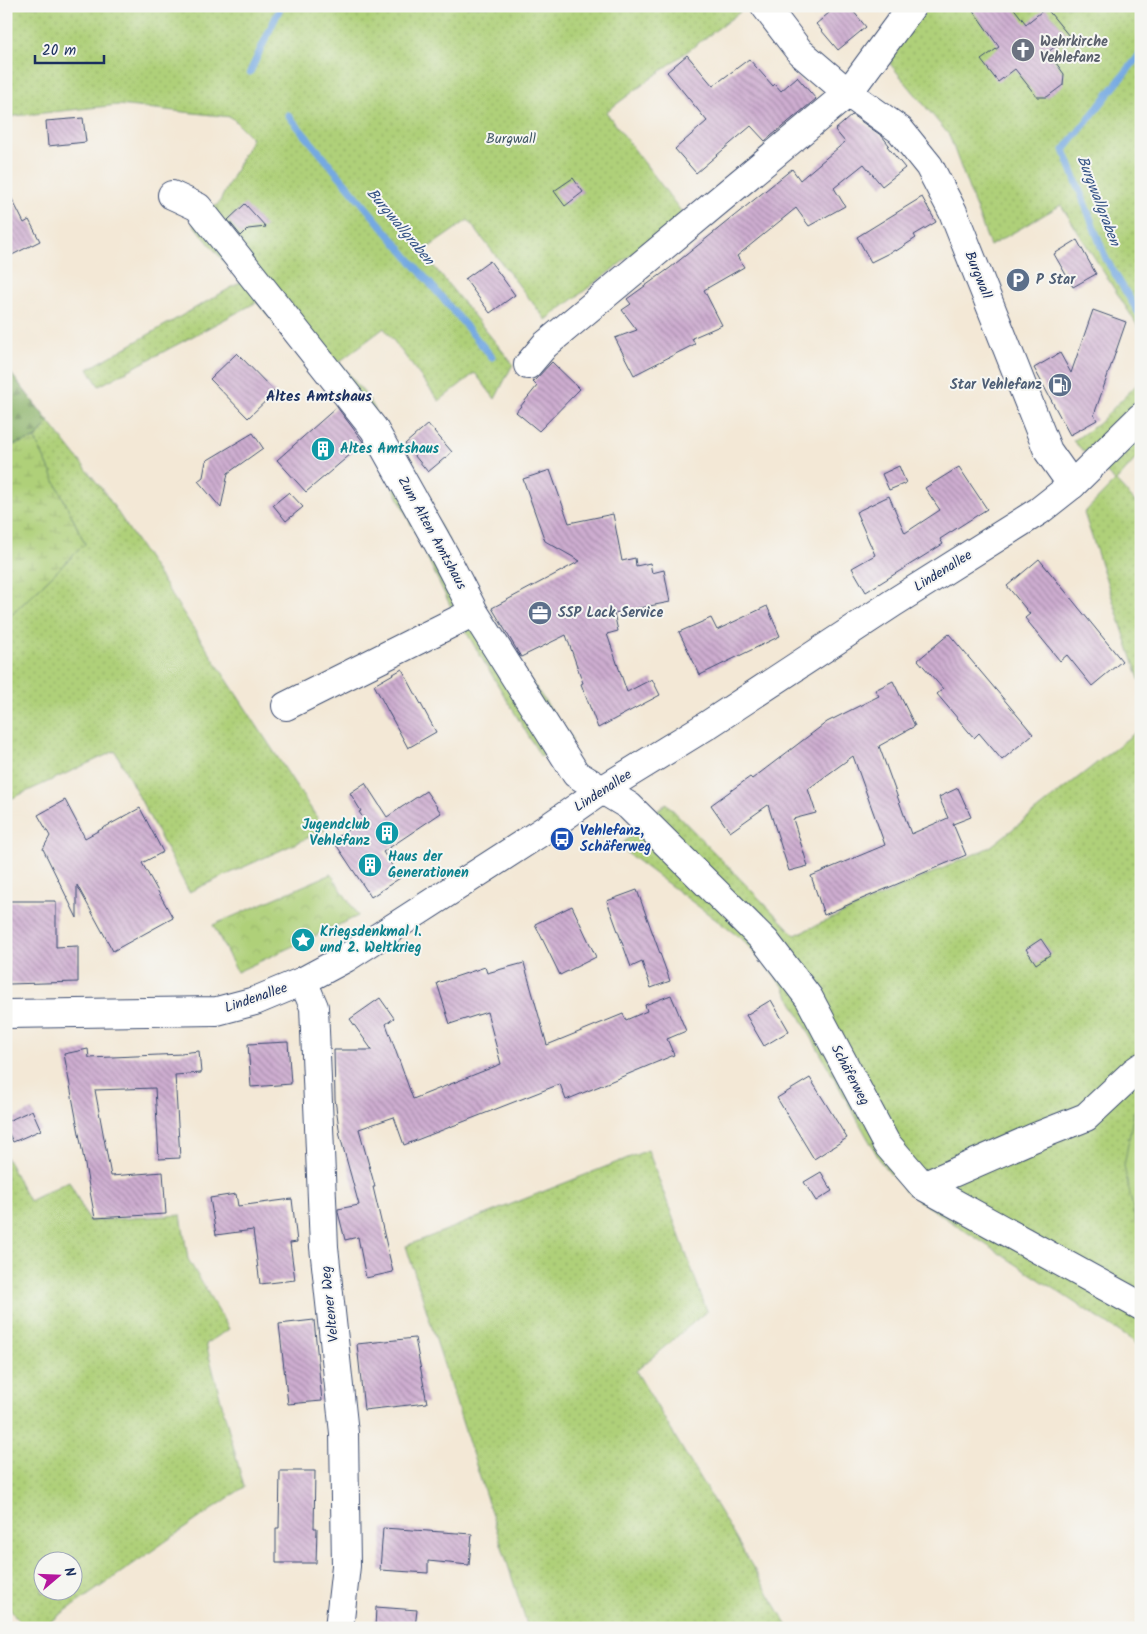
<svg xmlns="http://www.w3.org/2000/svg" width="1147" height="1634" font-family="Kalam,sans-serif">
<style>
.grass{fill:url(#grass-dots);stroke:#65806c;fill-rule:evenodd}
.forest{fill:url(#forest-firs);stroke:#537064}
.wetland{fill:url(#wetland-marsh);stroke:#65806c}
.park{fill:url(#park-crowns);stroke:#65806c}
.pitch{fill:#afd079;stroke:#65806c}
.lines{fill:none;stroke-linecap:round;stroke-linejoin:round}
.stream{stroke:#74a9e2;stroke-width:7}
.building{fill:url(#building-back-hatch)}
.minor-casing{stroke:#3b4b70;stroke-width:30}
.major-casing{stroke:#3b4b70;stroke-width:30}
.minor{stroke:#fff;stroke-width:28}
.major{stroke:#fff;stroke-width:28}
.labels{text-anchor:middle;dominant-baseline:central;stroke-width:4;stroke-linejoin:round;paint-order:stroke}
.worship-label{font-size:14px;font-weight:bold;fill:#5b616d;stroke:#f6f6f2;text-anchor:start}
.park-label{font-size:14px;fill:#405765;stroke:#f6f6f2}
.street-label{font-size:14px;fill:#1b2f5e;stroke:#f6f6f2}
.service-label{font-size:14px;font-weight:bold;fill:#4e5e75;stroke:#f6f6f2;text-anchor:start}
.culture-label{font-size:14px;font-weight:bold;fill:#0d838f;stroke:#f6f6f2;text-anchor:start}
.transit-label{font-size:14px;font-weight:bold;fill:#164399;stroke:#f6f6f2;text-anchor:start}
.water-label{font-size:15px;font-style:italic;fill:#365486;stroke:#f6f6f2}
.neighbourhood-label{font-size:15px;font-weight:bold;fill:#1b2f5e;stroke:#f6f6f2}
</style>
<defs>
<pattern id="grass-dots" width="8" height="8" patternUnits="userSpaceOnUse" patternTransform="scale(1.25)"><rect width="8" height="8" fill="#afd079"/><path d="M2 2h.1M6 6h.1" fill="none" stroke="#96b36b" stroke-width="1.8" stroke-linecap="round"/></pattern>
<pattern id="forest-firs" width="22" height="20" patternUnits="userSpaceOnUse" patternTransform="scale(1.25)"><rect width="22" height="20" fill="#8bb269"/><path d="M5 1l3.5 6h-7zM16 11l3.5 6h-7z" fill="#71915a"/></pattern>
<pattern id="wetland-marsh" width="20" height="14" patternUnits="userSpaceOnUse" patternTransform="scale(1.25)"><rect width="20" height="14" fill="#afd079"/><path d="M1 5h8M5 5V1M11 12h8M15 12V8" fill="none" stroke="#96b36b"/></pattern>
<pattern id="park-crowns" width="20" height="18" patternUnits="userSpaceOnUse" patternTransform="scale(1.25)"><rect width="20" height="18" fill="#afd079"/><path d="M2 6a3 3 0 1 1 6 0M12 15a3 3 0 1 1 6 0" fill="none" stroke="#96b36b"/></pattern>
<pattern id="building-back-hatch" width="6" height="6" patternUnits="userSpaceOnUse" patternTransform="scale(1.25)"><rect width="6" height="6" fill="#ceadd0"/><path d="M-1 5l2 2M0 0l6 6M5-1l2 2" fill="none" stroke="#a68dac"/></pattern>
</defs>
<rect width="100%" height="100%" fill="#f6f6f2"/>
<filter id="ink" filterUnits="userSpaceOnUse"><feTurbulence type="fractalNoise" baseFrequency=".02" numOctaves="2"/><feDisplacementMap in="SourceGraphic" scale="10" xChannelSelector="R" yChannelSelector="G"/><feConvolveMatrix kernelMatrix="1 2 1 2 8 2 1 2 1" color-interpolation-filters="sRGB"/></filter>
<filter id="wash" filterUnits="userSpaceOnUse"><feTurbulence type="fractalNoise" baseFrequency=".0096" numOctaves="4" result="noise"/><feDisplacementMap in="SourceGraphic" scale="20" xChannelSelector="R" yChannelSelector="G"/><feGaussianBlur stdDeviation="1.12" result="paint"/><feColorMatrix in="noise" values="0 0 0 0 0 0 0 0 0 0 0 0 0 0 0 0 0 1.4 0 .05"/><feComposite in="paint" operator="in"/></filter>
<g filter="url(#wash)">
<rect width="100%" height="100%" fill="#f3e8d6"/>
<path class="grass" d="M9 6H737L740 12 606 112 684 215 546 320 468 220 422 252 513 364 495 399 475 373 439 401 384 328 339 362 369 399 515 659 573 740 541 757 450 605 369 437 257 302 99 386 88 369 241 282 192 223 219 203 252 138 231 117 118 105 6 117V10Z
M915 6H1141V331L1061 205 990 246 949 135 872 42Z
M1141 380V453L1116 481 1141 508V685L1084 513 1115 481 1073 441 1098 424Z
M49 422 105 493 325 830 189 892 115 751 6 801V620L85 544 35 439Z
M1141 728V1351L1132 1340 907 1193 882 1164 783 986 743 940 619 847 666 803 795 935 990 847Z
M648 1150 707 1311 636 1371 789 1628H528L406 1246Z
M6 1157 29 1201 69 1181 89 1221 181 1215 188 1259 229 1329 206 1344 244 1487 41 1628H23L6 1602ZM42 1562H72V1592H42Z"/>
<path class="forest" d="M6 367 49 422 35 439 6 447Z"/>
<path class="wetland" d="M35 439 85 544 6 620V447Z"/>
<path class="park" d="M331 874 358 916 237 972 213 925Z"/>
<path class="pitch" d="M1141 1101V1230L1136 1223 1124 1166 1134 1112Z"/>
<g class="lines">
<path class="stream" d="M1141 53 1064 150 1106 259 1141 317
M250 72 281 6
M288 115 492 357"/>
</g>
<g id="blocks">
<path class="building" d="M837 6H849L866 27 838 50 816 24Z
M970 6H1012L1026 24 1046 8 1069 36 1048 52 1064 74 1063 85 1047 97H1037L1015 69 998 82 981 60 999 47Z
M687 55 713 86 749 59 773 86 775 84 781 91 797 77 816 99 765 141 751 126 696 173 675 149 707 121 667 72Z
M852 115 882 136 889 145 887 146 905 168 882 186 864 164 834 188 845 206 809 226 796 208 737 256 744 267 704 290 722 325 692 338 695 344 634 375 615 338 637 330 622 310 631 304 627 299 670 268 792 169 800 180 845 142 835 130Z
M83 118 86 142 48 146 46 121Z
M573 178 583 192 565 206 554 191Z
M6 187 24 223 29 220 40 241 6 258Z
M922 197 936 222 914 235 916 238 896 251 895 250 871 262 857 237Z
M245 204 266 227 248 229 241 236 228 220Z
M1077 240 1096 274 1073 287 1054 254Z
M490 261 515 295 490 313 465 279Z
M1093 310 1126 322 1094 415 1097 420 1070 435 1034 368 1060 353 1071 373Z
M237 353 275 392 248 418 210 379Z
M552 362 580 389 539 431 516 412 537 386 533 382Z
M337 407 364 443 306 492 277 460Z
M428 424 452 452 428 472 405 444Z
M253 433 263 448 228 473 221 508 198 481 203 477 206 461Z
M899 466 906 483 889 490 882 474Z
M959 467 987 509 940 539 943 544 866 592 852 568 875 555 856 512 889 496 905 533 940 510 925 488Z
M550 470 569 523 613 514 622 561 635 558 636 566 650 563 652 573 664 570 670 602 614 613 618 631 607 634 627 692 652 679 660 695 598 728 581 684 583 683 566 635 521 657 492 608 580 561 545 541 523 479Z
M289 492 303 507 286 521 273 505Z
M1039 559 1122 661 1092 686 1067 655 1060 661 1025 618 1030 614 1007 586Z
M767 606 780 636 700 675 679 632 711 618 717 630Z
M949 634 1033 734 1002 760 979 733 974 738 937 694 943 689 918 660Z
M402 669 436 732 408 748 374 685Z
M893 681 915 726 879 746 911 834 948 818 939 797 958 788 971 817 953 824 966 855 824 915 811 876 885 845 853 756 808 789 816 813 793 819 808 866 789 871 768 805 730 832 711 805 750 777 752 779 827 722 879 696 875 690Z
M365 783 387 817 426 791 441 813 383 852 400 878 371 897 333 840 364 819 359 812 361 811 350 793Z
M65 800 85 838 140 808 163 852 142 863 173 918 113 951 77 885V918L43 849 50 836 38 815Z
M637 890 670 981 651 988 642 962 631 967 607 901Z
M7 901H56V947L78 946V982L9 984Z
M572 906 596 957 560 975 535 924Z
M1041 939 1051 954 1036 964 1026 949Z
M524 963 547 1045 623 1014 626 1020 647 1011 645 1005 671 995 686 1031 667 1039 674 1055 566 1100 560 1084 404 1145 394 1117 359 1129 375 1187H373L393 1272 366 1278 358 1237 345 1240 338 1212V1209L359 1205 340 1136 335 1099 334 1050H372L350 1019 380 998 394 1018 386 1024 413 1099 501 1064 487 1012 450 1024 437 983 485 967 487 973Z
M771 1000 789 1031 764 1046 746 1015Z
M288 1042 291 1084 251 1087 248 1044Z
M88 1049 89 1058 182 1054 181 1053 199 1051 201 1073 175 1075 180 1158 159 1159 155 1088 95 1090 111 1176 163 1172 166 1214 95 1218 64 1054Z
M810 1078 847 1138 814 1159 777 1098Z
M32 1110 41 1130 13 1142 6 1128V1122Z
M821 1172 832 1191 816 1201 804 1182Z
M236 1194 238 1206 292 1199 297 1242 290 1243 295 1280 260 1284 253 1230 216 1235 210 1198Z
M314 1320 322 1401 288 1404 279 1324Z
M415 1338 427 1403 364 1410 357 1344Z
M280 1471H315L314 1528H317L316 1563H276V1528H279Z
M383 1528 472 1534 469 1565 428 1561V1573L380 1570Z
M376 1607 417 1610 415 1628H375Z"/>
</g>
</g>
<g filter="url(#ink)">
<use href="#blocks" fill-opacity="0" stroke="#3b4b70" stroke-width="1"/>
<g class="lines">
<g class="minor-casing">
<path id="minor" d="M765 6 800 52 848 93 900 130 929 166 953 212 1048 451 1072 485
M172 195 198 207 374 429 444 554 474 612 576 774 629 806 766 942 809 998 886 1143 923 1186 1141 1306
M528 365 545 345 848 93 912 6
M286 706 474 612
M303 981 314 1007 324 1247 344 1433 346 1566 339 1628
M923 1186 1033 1138 1086 1117 1134 1072 1141 1067"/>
</g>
<g class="major-casing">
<path id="major" d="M6 1014 217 1011 255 1001 303 981 346 958 549 827 602 790 706 726 893 603 1039 511 1072 485 1141 417"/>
</g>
<use href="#minor" class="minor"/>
<use href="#major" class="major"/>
</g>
</g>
<defs>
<g id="church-disc" transform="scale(1.25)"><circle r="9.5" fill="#6b7280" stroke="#f6f6f2"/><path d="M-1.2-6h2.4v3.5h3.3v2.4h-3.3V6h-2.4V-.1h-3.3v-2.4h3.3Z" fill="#fff"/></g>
<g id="parking-disc" transform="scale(1.25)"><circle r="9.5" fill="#5c6f8a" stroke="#f6f6f2"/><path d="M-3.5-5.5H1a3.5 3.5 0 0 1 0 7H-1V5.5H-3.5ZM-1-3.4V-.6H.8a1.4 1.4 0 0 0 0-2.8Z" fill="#fff"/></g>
<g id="fuel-disc" transform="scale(1.25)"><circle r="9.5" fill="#5c6f8a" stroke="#f6f6f2"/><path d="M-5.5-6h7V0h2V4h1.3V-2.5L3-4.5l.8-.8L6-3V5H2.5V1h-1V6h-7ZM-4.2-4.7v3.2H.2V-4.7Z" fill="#fff"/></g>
<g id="building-disc" transform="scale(1.25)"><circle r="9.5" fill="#0f9aa8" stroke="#f6f6f2"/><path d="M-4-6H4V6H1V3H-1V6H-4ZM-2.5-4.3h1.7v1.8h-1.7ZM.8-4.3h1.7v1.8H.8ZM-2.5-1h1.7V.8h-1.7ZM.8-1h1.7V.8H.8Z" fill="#fff"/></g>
<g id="office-disc" transform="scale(1.25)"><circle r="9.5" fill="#5c6f8a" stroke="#f6f6f2"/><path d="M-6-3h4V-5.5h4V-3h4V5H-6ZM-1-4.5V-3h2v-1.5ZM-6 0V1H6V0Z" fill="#fff"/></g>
<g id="bus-disc" transform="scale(1.25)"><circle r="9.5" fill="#1a4fb4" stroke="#f6f6f2"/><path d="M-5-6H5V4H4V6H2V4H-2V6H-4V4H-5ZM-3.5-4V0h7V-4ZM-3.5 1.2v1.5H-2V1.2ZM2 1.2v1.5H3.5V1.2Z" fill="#fff"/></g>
<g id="sight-disc" transform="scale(1.25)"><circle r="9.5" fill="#0f9aa8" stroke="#f6f6f2"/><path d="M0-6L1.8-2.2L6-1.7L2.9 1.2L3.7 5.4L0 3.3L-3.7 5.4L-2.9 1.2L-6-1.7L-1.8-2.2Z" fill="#fff"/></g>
</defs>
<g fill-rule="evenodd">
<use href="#church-disc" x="1023" y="50"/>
<use href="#parking-disc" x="1018" y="280"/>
<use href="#fuel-disc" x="1060" y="385"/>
<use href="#building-disc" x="323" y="449"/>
<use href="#office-disc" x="540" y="613"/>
<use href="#building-disc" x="387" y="833"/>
<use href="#bus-disc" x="562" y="839"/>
<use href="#building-disc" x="370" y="865"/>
<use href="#sight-disc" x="303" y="940"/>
</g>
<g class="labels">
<g class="worship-label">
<text x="1040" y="42">Wehrkirche<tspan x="1040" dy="16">Vehlefanz</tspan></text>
</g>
<g class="park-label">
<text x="511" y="139">Burgwall</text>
</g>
<g class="street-label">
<text transform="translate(978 275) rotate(68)">Burgwall</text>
<text transform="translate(432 533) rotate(61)">Zum Alten Amtshaus</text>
<text transform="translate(943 571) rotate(-32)">Lindenallee</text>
<text transform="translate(603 791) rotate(-33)">Lindenallee</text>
<text transform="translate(256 998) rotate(-19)">Lindenallee</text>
<text transform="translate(850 1075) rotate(62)">Schäferweg</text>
<text transform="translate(330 1304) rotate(-96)">Veltener Weg</text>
</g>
<g class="service-label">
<text x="1036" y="280">P Star</text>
<text x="1042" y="385" text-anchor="end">Star Vehlefanz</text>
<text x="558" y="613">SSP Lack Service</text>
</g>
<g class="culture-label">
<text x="340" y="449">Altes Amtshaus</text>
<text x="370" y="825" text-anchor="end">Jugendclub<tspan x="370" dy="16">Vehlefanz</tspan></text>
<text x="388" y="857">Haus der<tspan x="388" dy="16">Generationen</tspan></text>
<text x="320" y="932">Kriegsdenkmal 1.<tspan x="320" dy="16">und 2. Weltkrieg</tspan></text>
</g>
<g class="transit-label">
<text x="580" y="831">Vehlefanz,<tspan x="580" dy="16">Schäferweg</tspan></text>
</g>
<g class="water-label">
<text transform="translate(1098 201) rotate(69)">Burgwallgraben</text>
<text transform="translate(400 227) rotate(50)">Burgwallgraben</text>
</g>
<g class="neighbourhood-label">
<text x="319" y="397">Altes Amtshaus</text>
</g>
</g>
<rect width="1147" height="1634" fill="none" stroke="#f6f6f2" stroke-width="25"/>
<g transform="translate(58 1576) rotate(71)"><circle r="24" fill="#f6f6f2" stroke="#9ea6b7"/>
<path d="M0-4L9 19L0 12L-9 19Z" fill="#b5179e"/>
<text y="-8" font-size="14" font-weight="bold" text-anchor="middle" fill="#1b2f5e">N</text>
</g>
<path d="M35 55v8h69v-8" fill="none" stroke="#1b2f5e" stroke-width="2.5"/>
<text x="42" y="55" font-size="15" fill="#1b2f5e" stroke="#f6f6f2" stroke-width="4" paint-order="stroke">20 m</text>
</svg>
